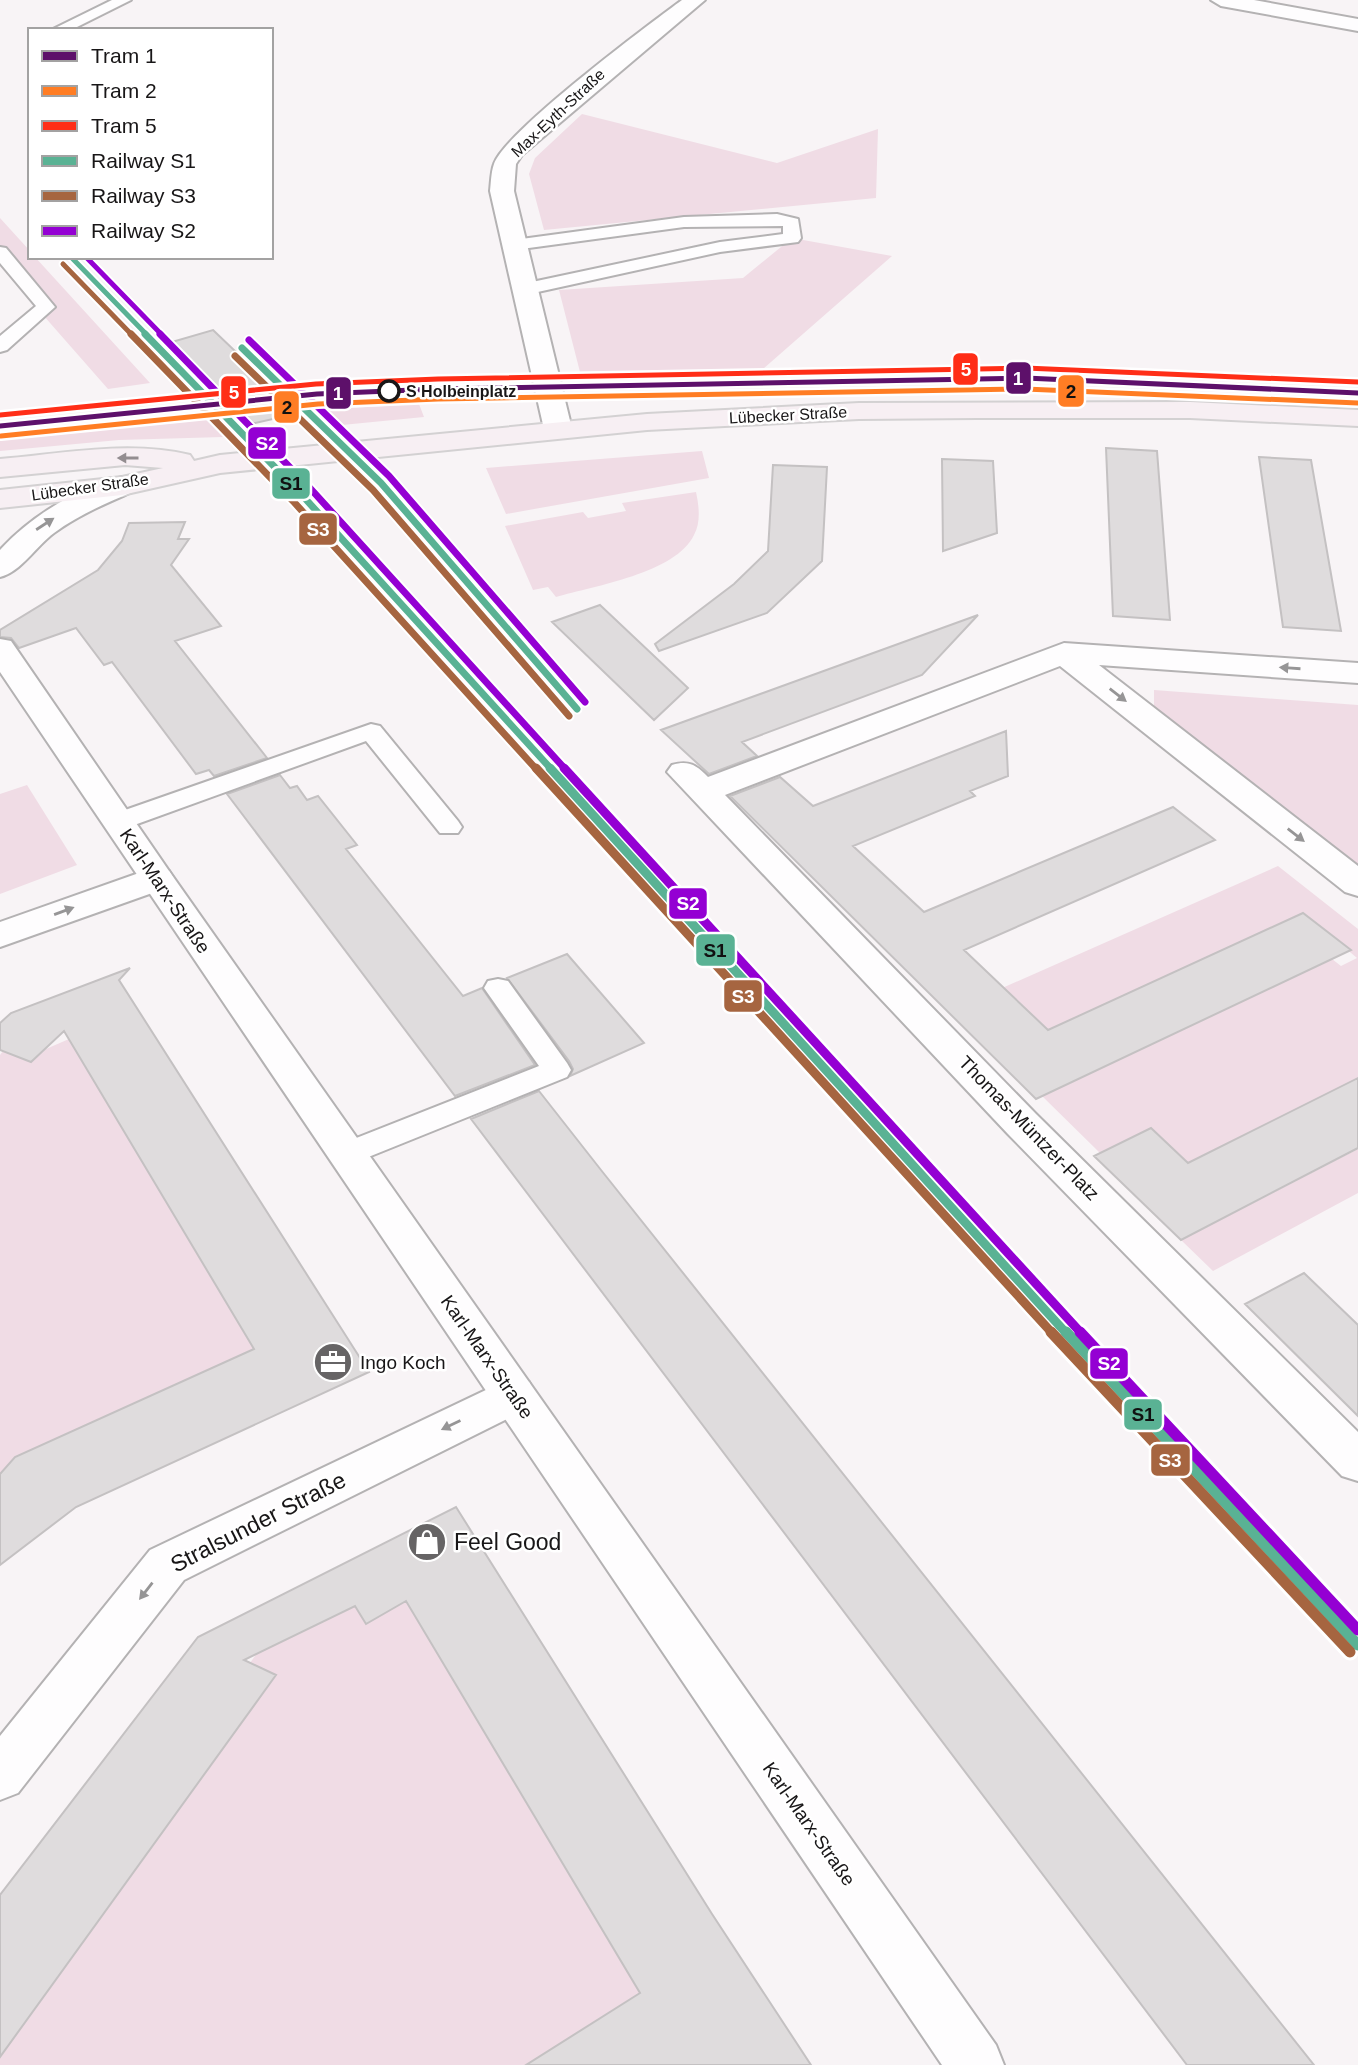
<svg xmlns="http://www.w3.org/2000/svg" width="1358" height="2065" font-family="Arial,sans-serif">
<style>
.green{fill:#f0dce5}
.building{fill:#dfdcdd;stroke:#c4c1c2;stroke-width:2}
.lines{fill:none;stroke-linecap:round;stroke-linejoin:round}
.service-casing{stroke:#b4b2b3;stroke-width:4}
.minor-casing{stroke:#b4b2b3;stroke-width:4}
.tertiary-casing{stroke:#b4b2b3;stroke-width:4}
.primary-casing{stroke:#d3d1d2;stroke-width:4}
.service{fill:#fefdfe;fill-rule:evenodd}
.minor{fill:#fefdfe;fill-rule:evenodd}
.tertiary{fill:#fefdfe;fill-rule:evenodd}
.primary{fill:#f7eff3;fill-rule:evenodd}
.rail-1-far3-casing{stroke:#fff;stroke-width:9}
.rail-1-far2-casing{stroke:#fff;stroke-width:11}
.rail-1-far1-casing{stroke:#fff;stroke-width:14}
.rail-1-casing{stroke:#fff;stroke-width:17}
.rail-2-far3-casing{stroke:#fff;stroke-width:9}
.rail-2-far2-casing{stroke:#fff;stroke-width:11}
.rail-2-far1-casing{stroke:#fff;stroke-width:14}
.rail-2-casing{stroke:#fff;stroke-width:17}
.rail-3-far3-casing{stroke:#fff;stroke-width:9}
.rail-3-far2-casing{stroke:#fff;stroke-width:11}
.rail-3-far1-casing{stroke:#fff;stroke-width:14}
.rail-3-casing{stroke:#fff;stroke-width:17}
.rail-1-far3{stroke:#5ab294;stroke-width:5}
.rail-1-far2{stroke:#5ab294;stroke-width:7}
.rail-1-far1{stroke:#5ab294;stroke-width:9}
.rail-1{stroke:#5ab294;stroke-width:11}
.rail-2-far3{stroke:#a66540;stroke-width:5}
.rail-2-far2{stroke:#a66540;stroke-width:7}
.rail-2-far1{stroke:#a66540;stroke-width:9}
.rail-2{stroke:#a66540;stroke-width:11}
.rail-3-far3{stroke:#9400d3;stroke-width:5}
.rail-3-far2{stroke:#9400d3;stroke-width:7}
.rail-3-far1{stroke:#9400d3;stroke-width:9}
.rail-3{stroke:#9400d3;stroke-width:11}
.tram-1-casing{stroke:#fff;stroke-width:10}
.tram-2-casing{stroke:#fff;stroke-width:10}
.tram-3-casing{stroke:#fff;stroke-width:10}
.tram-1{stroke:#5d106a;stroke-width:5}
.tram-2{stroke:#ff7d24;stroke-width:5}
.tram-3{stroke:#ff2e17;stroke-width:5}
.oneway{fill:#938d90}
.oneway2{fill:#969596}
.stop-dot{fill:#fff;stroke:#181617;stroke-width:3.5}
.labels{text-anchor:middle;dominant-baseline:central;stroke-width:5;stroke-linejoin:round;paint-order:stroke}
.far-street-label{font-size:16px;fill:#181617;stroke:#fff}
.far-stop-label{font-size:16px;font-weight:bold;fill:#181617;stroke:#fff;text-anchor:start}
.street-label{font-size:19px;fill:#181617;stroke:#fff}
.poi-label{font-size:19px;fill:#181617;stroke:#fff;text-anchor:start}
.near-street-label{font-size:23px;fill:#181617;stroke:#fff}
.near-poi-label{font-size:23px;fill:#181617;stroke:#fff;text-anchor:start}
.line-badge{stroke:#fff;stroke-width:2.5}
.badge-label{font-size:19px;text-anchor:middle;font-weight:bold;fill:#fff}
.pale-badge-label{font-size:19px;text-anchor:middle;font-weight:bold;fill:#111}
</style>
<rect width="100%" height="100%" fill="#f8f4f6"/>
<path class="green" d="M582 114 777 163 878 129 876 198 544 230 529 174 535 158Z
M0 218 30 251V257H35L150 383 108 389 0 266Z
M792 238 892 256 763 369 580 372 559 290 743 278Z
M419 404 424 417 342 425 322 406 351 408Z
M204 418 223 437 119 440 0 451V439Z
M702 451 709 478 506 514 486 468Z
M696 492C699 506 701 522 694 535 676 573 594 586 556 597L548 587 533 590 505 526 583 512 588 518 626 511 622 503Z
M1154 690 1358 705V873L1154 716Z
M27 785 77 865 0 894V794Z
M1278 866 1358 929V1078L1188 1163 1100 1153 1042 1096 1332 959 1341 966 1357 958 1304 913 1048 1030 948 1012Z
M69 1039 263 1362 15 1457 0 1474V1055L3 1051 31 1062 46 1049Z
M1358 1149V1193L1213 1271 1181 1240Z
M407 1601 668 2038 526 2065H0V2057L275 1675 250 1663 257 1653 354 1605 366 1623Z"/>
<path class="building" d="M213 330 282 396V417L246 425 165 344Z
M1106 448 1157 451 1170 620 1113 616Z
M1259 457 1311 460 1341 631 1283 627Z
M942 459 993 461 997 533 943 551Z
M773 465 827 467 822 561 767 613 659 651 655 644 734 584 768 551Z
M185 522 178 539H189L171 565 221 626 175 641 267 758 214 776 209 770 196 774 112 662 104 665 76 628 19 648 11 638 0 637V630L98 570 122 541 129 523Z
M600 605 688 688 654 720 552 622Z
M978 615 922 675 742 742 757 756 709 774 661 730Z
M1006 731 1008 776 970 791 975 796 853 846 924 912 1173 807 1215 840 964 950 1048 1030 1303 913 1351 950 1036 1099 730 796 780 777 813 806Z
M280 775 290 788 297 786 307 800 318 796 357 845 346 849 463 996 482 988 535 1065 455 1096 227 794Z
M567 954 644 1043 570 1076 573 1069 569 1061 507 978Z
M130 968 119 980 369 1372 76 1507 0 1565V1474L15 1457 254 1349 64 1031 31 1062 0 1050V1023L11 1013Z
M1358 1078V1148L1181 1240 1094 1156 1151 1128 1188 1163Z
M539 1091 601 1170 1314 2065H1187L471 1119Z
M1304 1273 1358 1325V1416L1245 1304Z
M456 1507 712 1914 811 2065H526L640 1993 406 1601 366 1624 355 1606 244 1660 276 1675 0 2057V1895L198 1637Z"/>
<g class="lines">
<g class="service-casing">
<path id="service" d="M112 0H131L71 30H51Z
M777 214 798 219 801 238 798 242 720 252 524 295 518 293 515 289 518 285 720 242 783 234V226L684 227 514 250 505 245 514 240 684 217Z
M0 247 6 248 55 307 7 350 0 352V336L36 306 0 263Z
M371 724 380 726 458 821 462 827 458 833H440L366 741 126 828H108L104 822 108 816Z
M498 979 508 981 567 1063 571 1070 567 1077 356 1162 346 1165 336 1162 331 1154 336 1146 539 1066 484 988 488 981Z"/>
</g>
<g class="minor-casing">
<path id="minor" d="M1064 643 1358 663V683L1099 665 1358 866V896L1345 892 1060 666 725 795 1036 1114 1358 1432V1481L1342 1476 1008 1134 667 772 672 765C689 760 696 765 708 777Z
M156 867 169 871 174 879 169 887 0 947V922Z
M513 1377 529 1382 535 1395 529 1408 184 1580 18 1793 0 1800V1736L150 1550Z"/>
</g>
<g class="tertiary-casing">
<path id="tertiary" d="M682 0H705L522 155 516 164 514 191 572 429 568 435H548L544 429 490 191C491 183 491 172 494 164 505 132 648 25 682 0Z
M1211 0H1254L1358 19V31L1221 6Z
M122 477 132 480 136 486 132 492C105 504 78 515 54 533 36 546 21 572 0 577V550C31 516 77 488 122 477Z
M0 639 11 641 169 871 996 2045 1004 2065H942L0 672Z"/>
</g>
<g class="primary-casing">
<path id="primary" d="M1190 402 1358 410V426L1190 418H977L859 419 647 430 220 473 122 495 0 508V490L122 477 163 468 125 465 0 477V459C61 454 129 440 190 455L194 461 220 455 647 414 859 403Z"/>
</g>
<use href="#service" class="service"/>
<use href="#minor" class="minor"/>
<use href="#tertiary" class="tertiary"/>
<use href="#primary" class="primary"/>
<g class="rail-1-far3-casing">
<path id="rail-1-far3" d="M71 257 147 335"/>
</g>
<g class="rail-1-far2-casing">
<path id="rail-1-far2" d="M145 334 301 494 552 770
M242 348 381 483 577 709"/>
</g>
<g class="rail-1-far1-casing">
<path id="rail-1-far1" d="M550 768 1067 1334"/>
</g>
<g class="rail-1-casing">
<path id="rail-1" d="M1066 1332 1358 1645"/>
</g>
<g class="rail-2-far3-casing">
<path id="rail-2-far3" d="M63 264 132 335"/>
</g>
<g class="rail-2-far2-casing">
<path id="rail-2-far2" d="M131 334 293 501 537 770
M235 356 373 490 569 716"/>
</g>
<g class="rail-2-far1-casing">
<path id="rail-2-far1" d="M536 768 1053 1334"/>
</g>
<g class="rail-2-casing">
<path id="rail-2" d="M1051 1332 1350 1652"/>
</g>
<g class="rail-3-far3-casing">
<path id="rail-3-far3" d="M86 257 162 335"/>
</g>
<g class="rail-3-far2-casing">
<path id="rail-3-far2" d="M160 334 309 487 566 770
M249 340 389 476 585 702"/>
</g>
<g class="rail-3-far1-casing">
<path id="rail-3-far1" d="M564 768 1082 1334"/>
</g>
<g class="rail-3-casing">
<path id="rail-3" d="M1080 1332 1358 1630"/>
</g>
<use href="#rail-1-far3" class="rail-1-far3"/>
<use href="#rail-1-far2" class="rail-1-far2"/>
<use href="#rail-1-far1" class="rail-1-far1"/>
<use href="#rail-1" class="rail-1"/>
<use href="#rail-2-far3" class="rail-2-far3"/>
<use href="#rail-2-far2" class="rail-2-far2"/>
<use href="#rail-2-far1" class="rail-2-far1"/>
<use href="#rail-2" class="rail-2"/>
<use href="#rail-3-far3" class="rail-3-far3"/>
<use href="#rail-3-far2" class="rail-3-far2"/>
<use href="#rail-3-far1" class="rail-3-far1"/>
<use href="#rail-3" class="rail-3"/>
<g class="tram-1-casing">
<path id="tram-1" d="M0 426 317 394 438 389 1025 378 1358 393"/>
</g>
<g class="tram-2-casing">
<path id="tram-2" d="M1 436 318 404 438 399 1025 389 1358 403"/>
</g>
<g class="tram-3-casing">
<path id="tram-3" d="M0 415 316 384 438 379 1025 368 1358 382"/>
</g>
<use href="#tram-1" class="tram-1"/>
<use href="#tram-2" class="tram-2"/>
<use href="#tram-3" class="tram-3"/>
</g>
<defs><path id="oneway-solid" d="M-6-.8H1V-3.2L6.5 0L1 3.2V.8H-6Z" transform="scale(1.75)"/></defs>
<use class="oneway" href="#oneway-solid" transform="translate(128 458) rotate(-180)"/>
<g class="oneway2">
<use href="#oneway-solid" transform="translate(45 524) rotate(-33)"/>
<use href="#oneway-solid" transform="translate(1290 668) rotate(-176)"/>
<use href="#oneway-solid" transform="translate(1118 695) rotate(38)"/>
<use href="#oneway-solid" transform="translate(1296 835) rotate(38)"/>
<use href="#oneway-solid" transform="translate(64 911) rotate(-20)"/>
<use href="#oneway-solid" transform="translate(451 1425) rotate(154)"/>
<use href="#oneway-solid" transform="translate(146 1591) rotate(128)"/>
</g>
<defs>
<g id="office-disc" transform="scale(2.0125)"><circle r="9.5" fill="#666465" stroke="#fff"/><path d="M-6-3h4V-5.5h4V-3h4V5H-6ZM-1-4.5V-3h2v-1.5ZM-6 0V1H6V0Z" fill="#fff"/></g>
<g id="shop-disc" transform="scale(2.0125)"><circle r="9.5" fill="#666465" stroke="#fff"/><path d="M-5-2.5h2.3a2.7 3.5 0 0 1 5.4 0H5L5.5 6h-11ZM-1.5-2.5h3a1.5 2.3 0 0 0-3 0Z" fill="#fff"/></g>
</defs>
<g fill-rule="evenodd">
<use href="#office-disc" x="333" y="1362"/>
<use href="#shop-disc" x="427" y="1542"/>
</g>
<circle class="stop-dot" cx="389" cy="391" r="10"/>
<g class="labels">
<g class="far-street-label">
<text transform="translate(558 113) rotate(-43)">Max-Eyth-Straße</text>
<text transform="translate(788 415) rotate(-3)">Lübecker Straße</text>
<text transform="translate(90 487) rotate(-8)">Lübecker Straße</text>
</g>
<g class="far-stop-label">
<text x="406" y="391">S Holbeinplatz</text>
</g>
<g class="street-label">
<text transform="translate(165 891) rotate(56)">Karl-Marx-Straße</text>
<text transform="translate(1029 1128) rotate(46)">Thomas-Müntzer-Platz</text>
<text transform="translate(487 1357) rotate(55)">Karl-Marx-Straße</text>
<text transform="translate(809 1824) rotate(55)">Karl-Marx-Straße</text>
</g>
<g class="poi-label">
<text x="360" y="1362">Ingo Koch</text>
</g>
<g class="near-street-label">
<text transform="translate(258 1522) rotate(-27)">Stralsunder Straße</text>
</g>
<g class="near-poi-label">
<text x="454" y="1542">Feel Good</text>
</g>
</g>
<g class="line-badge">
<rect x="952" y="352" width="27" height="34" rx="7" fill="#ff2e17"/>
<rect x="1005" y="361" width="27" height="34" rx="7" fill="#5d106a"/>
<rect x="1057" y="374" width="28" height="34" rx="7" fill="#ff7d24"/>
<rect x="220" y="375" width="27" height="34" rx="7" fill="#ff2e17"/>
<rect x="325" y="376" width="27" height="34" rx="7" fill="#5d106a"/>
<rect x="273" y="390" width="27" height="34" rx="7" fill="#ff7d24"/>
<rect x="247" y="426" width="40" height="34" rx="7" fill="#9400d3"/>
<rect x="271" y="467" width="40" height="33" rx="7" fill="#5ab294"/>
<rect x="298" y="512" width="40" height="34" rx="7" fill="#a66540"/>
<rect x="668" y="887" width="40" height="33" rx="7" fill="#9400d3"/>
<rect x="695" y="933" width="41" height="34" rx="7" fill="#5ab294"/>
<rect x="723" y="979" width="40" height="34" rx="7" fill="#a66540"/>
<rect x="1089" y="1347" width="40" height="33" rx="7" fill="#9400d3"/>
<rect x="1123" y="1398" width="40" height="33" rx="7" fill="#5ab294"/>
<rect x="1150" y="1443" width="41" height="34" rx="7" fill="#a66540"/>
</g>
<g class="badge-label">
<text x="966" y="376">5</text>
<text x="1018" y="385">1</text>
<text x="234" y="399">5</text>
<text x="338" y="400">1</text>
<text x="267" y="450">S2</text>
<text x="318" y="536">S3</text>
<text x="688" y="910">S2</text>
<text x="743" y="1003">S3</text>
<text x="1109" y="1370">S2</text>
<text x="1170" y="1467">S3</text>
</g>
<g class="pale-badge-label">
<text x="1071" y="398">2</text>
<text x="287" y="414">2</text>
<text x="291" y="490">S1</text>
<text x="715" y="957">S1</text>
<text x="1143" y="1421">S1</text>
</g>
<rect x="28" y="28" width="245" height="231" fill="#ffffff" stroke="#a3a2a2" stroke-width="2"/>
<rect x="42" y="51" width="35" height="10" fill="#5d106a" stroke="#a3a2a2" stroke-width="2"/>
<text x="91" y="63" font-size="21" fill="#181617">Tram 1</text>
<rect x="42" y="86" width="35" height="10" fill="#ff7d24" stroke="#a3a2a2" stroke-width="2"/>
<text x="91" y="98" font-size="21" fill="#181617">Tram 2</text>
<rect x="42" y="121" width="35" height="10" fill="#ff2e17" stroke="#a3a2a2" stroke-width="2"/>
<text x="91" y="133" font-size="21" fill="#181617">Tram 5</text>
<rect x="42" y="156" width="35" height="10" fill="#5ab294" stroke="#a3a2a2" stroke-width="2"/>
<text x="91" y="168" font-size="21" fill="#181617">Railway S1</text>
<rect x="42" y="191" width="35" height="10" fill="#a66540" stroke="#a3a2a2" stroke-width="2"/>
<text x="91" y="203" font-size="21" fill="#181617">Railway S3</text>
<rect x="42" y="226" width="35" height="10" fill="#9400d3" stroke="#a3a2a2" stroke-width="2"/>
<text x="91" y="238" font-size="21" fill="#181617">Railway S2</text>
</svg>
